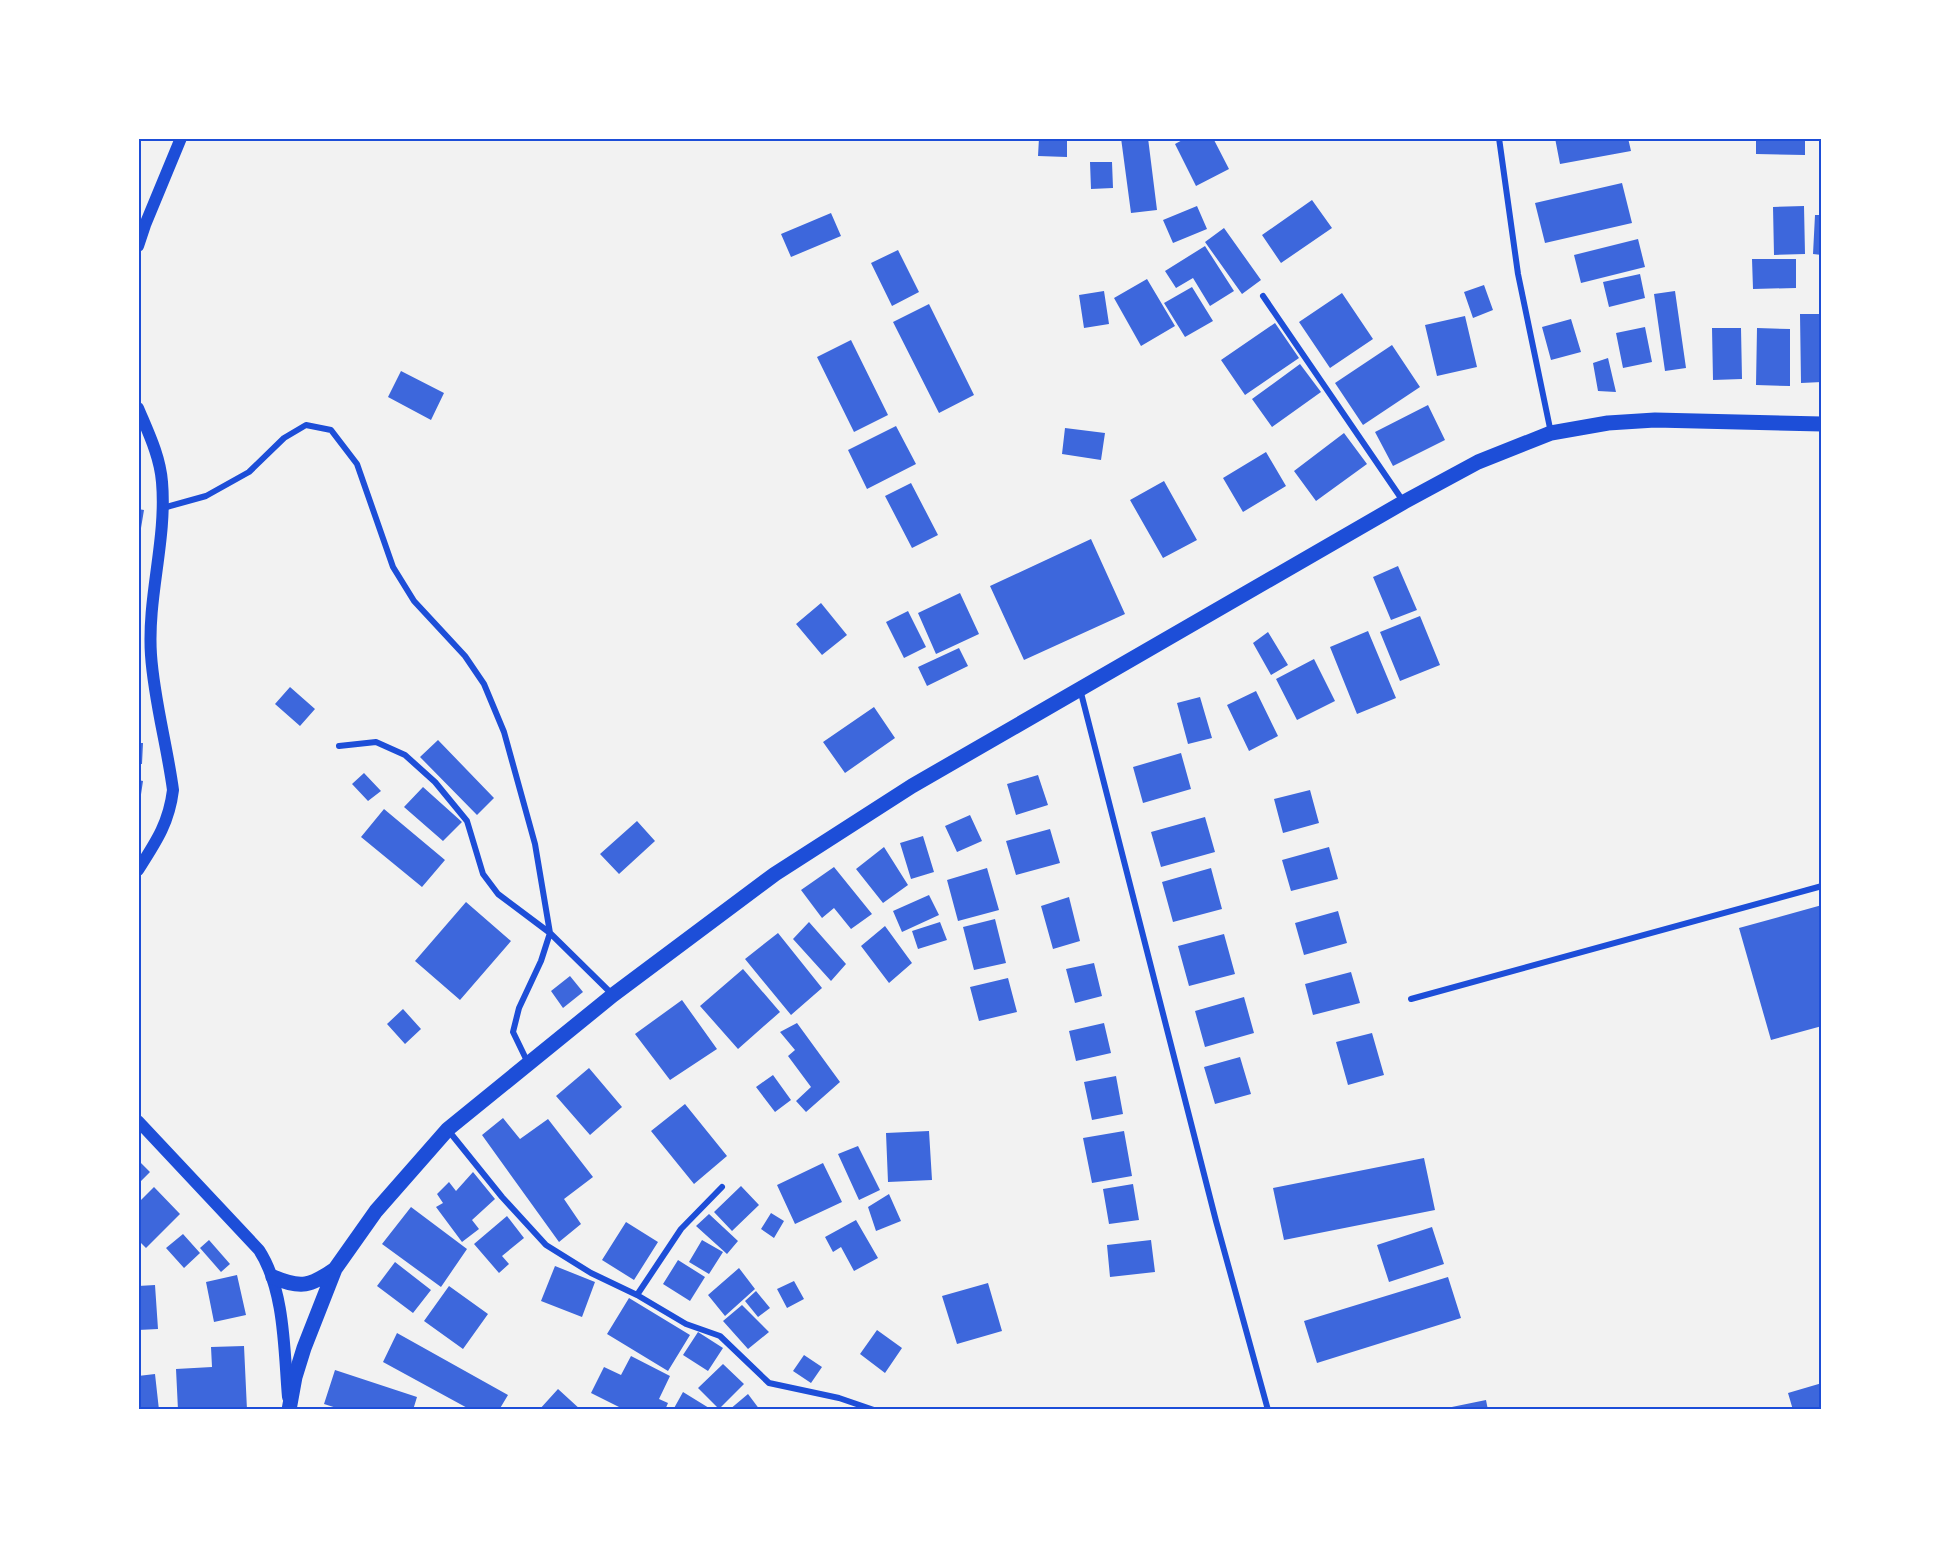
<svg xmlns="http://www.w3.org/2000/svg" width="1960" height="1548" font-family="Signika,sans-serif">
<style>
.building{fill:#3d67dc}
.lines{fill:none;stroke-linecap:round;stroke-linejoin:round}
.minor{stroke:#1d4ed8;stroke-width:6}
.secondary{stroke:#1d4ed8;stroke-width:12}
.primary{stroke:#1d4ed8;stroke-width:15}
.neatline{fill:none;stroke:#1d4ed8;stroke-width:2}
</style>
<rect width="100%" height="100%" fill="#f2f2f2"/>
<path class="building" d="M1039 138H1067V157L1038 156Z
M1121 138H1148L1157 210 1131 213Z
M1186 138H1213L1229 169 1196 186 1175 144Z
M1555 138H1628L1631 151 1560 164Z
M1756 138H1805V155L1756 154Z
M1090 162H1112L1113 188 1091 189Z
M1622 183 1632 223 1545 243 1535 203Z
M1312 200 1332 228 1281 263 1262 235Z
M1197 206 1207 229 1173 243 1163 220Z
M1804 206 1805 254 1774 255 1773 207Z
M831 213 841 236 791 257 781 234Z
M1815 215H1822V255L1813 254Z
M1224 228 1261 280 1242 294 1205 242Z
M1638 239 1645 267 1581 283 1574 255Z
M1205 246 1234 291 1210 306 1193 278 1176 288 1165 271Z
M898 250 919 292 892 306 871 263Z
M1752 259H1796V288L1753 289Z
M1640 274 1645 298 1609 307 1603 282Z
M1147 279 1175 326 1141 346 1114 298Z
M1484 285 1493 310 1473 318 1464 292Z
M1192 287 1213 321 1185 337 1164 303Z
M1104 291 1109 324 1084 328 1079 295Z
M1675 291 1686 368 1665 371 1654 294Z
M1342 293 1373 339 1330 368 1299 322Z
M929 304 974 395 939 413 893 322Z
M1800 314H1822V382L1801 383Z
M1465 316 1477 367 1437 376 1425 325Z
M1571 319 1581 352 1551 360 1542 327Z
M1275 323 1299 358 1245 395 1221 360Z
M1645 327 1652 362 1623 368 1616 333Z
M1712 328H1741L1742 379 1713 380Z
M1757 328 1790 329V386L1756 385Z
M851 340 888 415 854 432 817 357Z
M1392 345 1420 387 1363 425 1335 383Z
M1608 358 1616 392 1598 391 1593 363Z
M1300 364 1321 392 1272 427 1252 399Z
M401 371 444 393 431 420 388 397Z
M1428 405 1445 440 1393 466 1375 432Z
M896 426 916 464 867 489 848 450Z
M1065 428 1105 433 1101 460 1062 454Z
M1344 433 1367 464 1316 501 1294 471Z
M1266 452 1286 486 1243 512 1223 478Z
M1164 481 1197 540 1163 558 1130 500Z
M911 483 938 535 912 548 885 496Z
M138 509 144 510 139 540H138Z
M1091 539 1125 614 1024 660 990 586Z
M1398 566 1417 610 1391 620 1373 577Z
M960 593 979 634 936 654 918 613Z
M821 603 847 635 822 655 796 624Z
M908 611 926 647 904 658 886 622Z
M1420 616 1440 665 1400 681 1380 632Z
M1368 631 1396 698 1357 714 1330 647Z
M1268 632 1288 665 1271 675 1253 643Z
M959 648 968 666 927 686 918 667Z
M1314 659 1335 701 1297 720 1276 679Z
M290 687 315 709 300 726 275 704Z
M1256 691 1278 736 1249 751 1227 705Z
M1200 697 1212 738 1188 744 1177 703Z
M874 707 895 738 845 773 823 742Z
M438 740 494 798 477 815 420 757Z
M138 743H143L142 764H138Z
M1181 753 1191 789 1143 803 1133 767Z
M364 773 381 791 368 801 352 784Z
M1038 775 1048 805 1016 815 1007 784Z
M138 780 143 781 139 808 138 807Z
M423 787 462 822 443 841 404 807Z
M1310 790 1319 823 1283 833 1274 799Z
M384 809 445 860 422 887 361 837Z
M970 815 982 841 957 852 945 826Z
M1205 817 1215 852 1161 867 1151 832Z
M637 821 655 841 619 874 600 854Z
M1050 829 1060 863 1016 875 1006 841Z
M923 836 934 872 911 879 900 843Z
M884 847 908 885 883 903 856 869Z
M1329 847 1338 879 1291 891 1282 860Z
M834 867 872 914 851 929 834 908 822 918 801 890Z
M987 868 999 910 958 921 947 880Z
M1211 868 1222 909 1173 922 1162 882Z
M929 895 939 915 902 932 893 911Z
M1069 897 1080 941 1053 949 1041 906Z
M466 902 511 941 460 1000 415 961Z
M1822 905V1026L1771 1040 1739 928Z
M1338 911 1347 943 1304 955 1295 923Z
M995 919 1006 963 974 970 963 927Z
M809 922 846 964 831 981 793 939Z
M940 922 947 940 918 949 912 931Z
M885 926 912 963 889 983 861 946Z
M778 933 822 988 791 1015 745 959Z
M1224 934 1235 974 1189 986 1178 946Z
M1094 963 1102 996 1075 1003 1066 969Z
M743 969 780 1012 738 1049 700 1006Z
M1351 972 1360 1003 1313 1015 1305 984Z
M570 976 583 992 563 1008 551 991Z
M1008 978 1017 1012 979 1021 970 987Z
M1244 997 1254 1033 1205 1047 1195 1011Z
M682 1000 717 1049 670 1080 635 1034Z
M403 1009 421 1029 405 1044 387 1024Z
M797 1023 840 1082 806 1112 796 1101 811 1087 788 1056 795 1050 780 1032Z
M1104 1023 1111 1053 1076 1061 1069 1031Z
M1372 1033 1384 1075 1348 1085 1336 1042Z
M1240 1057 1251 1094 1215 1104 1204 1067Z
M589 1068 622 1107 590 1135 556 1096Z
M773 1075 791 1100 775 1112 756 1087Z
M1116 1076 1123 1114 1092 1120 1084 1082Z
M685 1104 727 1156 694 1184 651 1131Z
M503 1118 520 1139 548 1119 593 1177 564 1199 581 1224 559 1242 482 1135Z
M929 1131 932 1180 888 1182 886 1133Z
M1124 1131 1132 1176 1092 1183 1083 1138Z
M858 1146 880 1190 859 1200 838 1154Z
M1424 1158 1435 1210 1284 1240 1273 1188Z
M138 1160 150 1172 138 1184Z
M823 1163 842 1202 795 1224 777 1185Z
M473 1172 495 1199 472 1220 479 1229 462 1242 436 1207 443 1203 437 1194 449 1182 456 1191Z
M1133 1184 1139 1220 1109 1224 1103 1189Z
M741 1186 759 1205 732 1231 714 1212Z
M154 1187 180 1214 146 1248 138 1240V1203Z
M889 1194 901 1221 876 1231 868 1207Z
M411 1207 467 1249 441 1287 382 1244Z
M771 1213 784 1221 774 1238 761 1229Z
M709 1214 738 1241 727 1254 696 1226Z
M507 1216 524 1238 502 1256 509 1264 499 1273 474 1244Z
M856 1220 878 1258 854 1271 841 1247 833 1252 825 1237Z
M626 1222 658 1242 634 1280 602 1260Z
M1432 1227 1444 1264 1389 1282 1377 1245Z
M183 1234 200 1253 184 1268 166 1248Z
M209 1240 230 1264 221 1272 200 1248Z
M702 1240 723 1252 709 1274 689 1262Z
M1151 1240 1155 1272 1110 1277 1107 1245Z
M678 1260 705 1277 690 1301 663 1284Z
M395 1262 431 1290 413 1313 377 1286Z
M555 1266 595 1282 582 1317 541 1301Z
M739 1268 755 1289 725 1316 708 1295Z
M237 1275 246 1315 214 1322 206 1282Z
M1448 1277 1461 1318 1317 1363 1304 1321Z
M794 1281 804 1299 787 1308 777 1289Z
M988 1283 1002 1331 957 1344 942 1296Z
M155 1285 158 1329 138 1330V1286Z
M449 1286 488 1314 463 1349 424 1321Z
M756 1291 770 1308 758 1317 745 1301Z
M629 1298 690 1335 668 1371 607 1334Z
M742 1305 769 1332 748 1349 723 1321Z
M877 1330 902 1348 885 1373 860 1354Z
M698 1332 723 1348 708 1371 683 1355Z
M397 1333 508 1395 499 1410H471L383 1362Z
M244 1346 247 1410H178L176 1369 212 1367 211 1347Z
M804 1355 822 1367 811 1383 793 1371Z
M631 1356 670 1376 659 1399 668 1403 665 1410H625L591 1393 604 1367 621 1375Z
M723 1364 744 1384 719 1409 698 1388Z
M335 1370 417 1397 413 1410H380L371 1407 370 1410H343L324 1404Z
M155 1374 159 1410H138V1376Z
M1822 1383V1410H1793L1788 1393Z
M558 1389 581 1410H539Z
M683 1392 709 1408 708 1410H673Z
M748 1394 760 1410H729Z
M1486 1400 1488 1410H1442V1409Z"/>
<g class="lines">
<path class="minor" d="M1499 138 1518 274 1551 433
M1263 296 1403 501
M163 508 206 496 249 472 284 438 306 425 331 430 357 464 393 567 414 601 465 656 484 684 504 732 535 844 550 933 613 995
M1080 689 1216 1221 1268 1410
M339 746 376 742 405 755 435 782 467 821 483 874 498 894 550 933 541 961 519 1008 513 1032 528 1063
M1411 999 1822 886
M448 1130 502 1197 546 1245 591 1273 637 1295 686 1324 720 1336 769 1383 839 1398 874 1410
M637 1295 681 1229 722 1187"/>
<path class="secondary" d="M138 246 145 225 181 138
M138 408C148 432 160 456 162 482 167 540 147 597 151 655 154 700 167 745 173 790 169 823 156 842 138 870
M138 1121 259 1250C285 1290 284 1351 288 1397"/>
<path class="primary" d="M273 1277C301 1289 311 1286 335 1269
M289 1410 295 1377 304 1348 335 1269 376 1211 448 1129 613 995 775 874 912 786 1404 502 1478 462 1551 433 1608 423 1655 420 1822 424"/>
</g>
<rect width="1960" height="1548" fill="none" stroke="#ffffff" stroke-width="279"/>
<rect x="140" y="140" width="1680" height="1268" class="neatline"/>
</svg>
